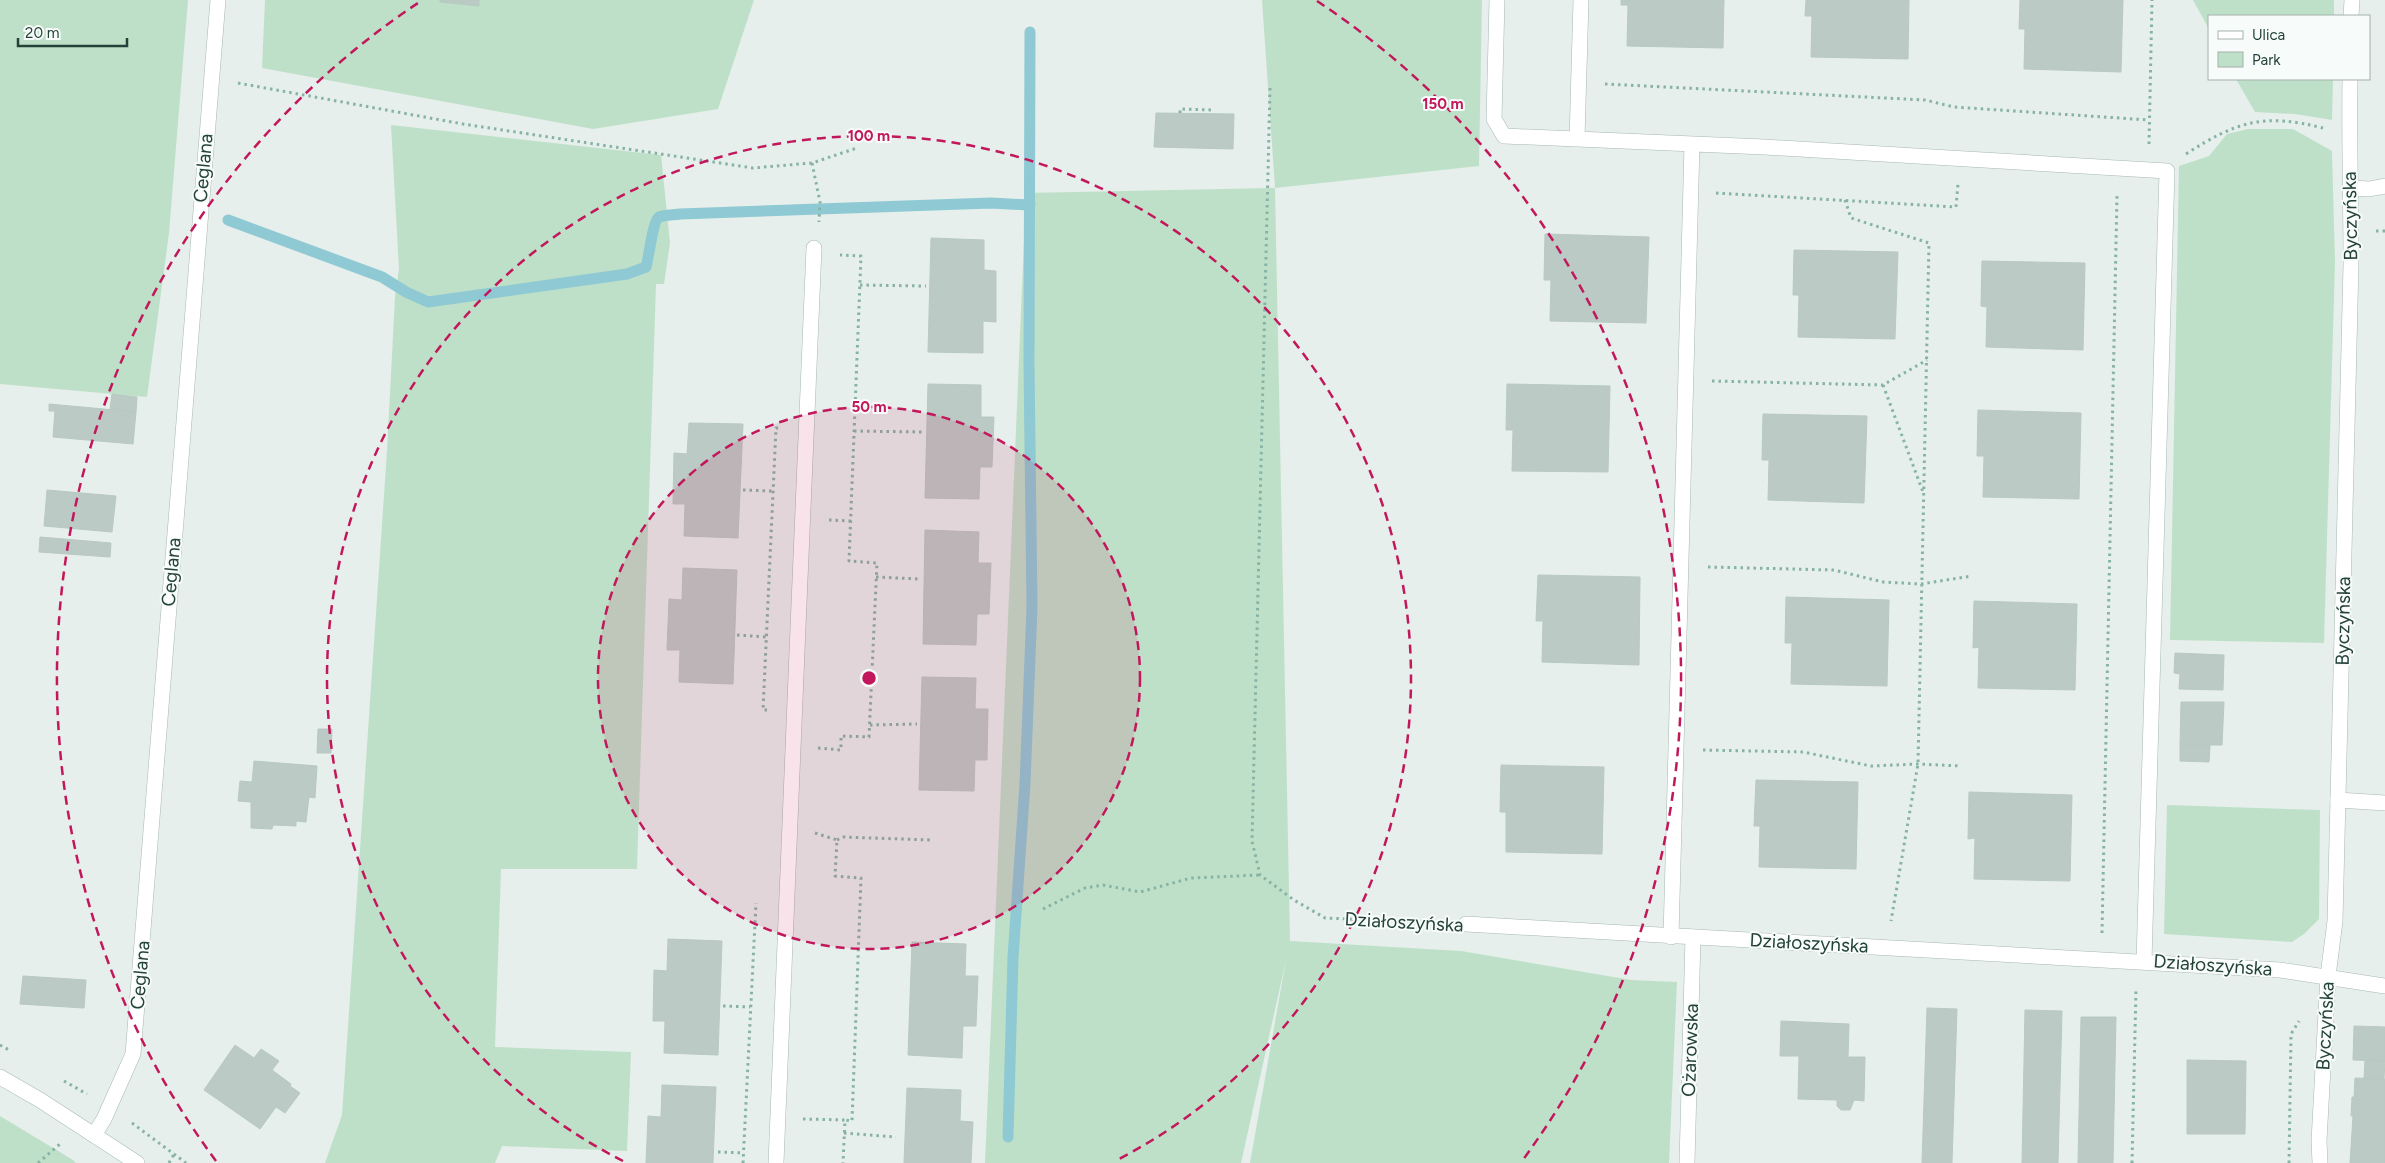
<svg xmlns="http://www.w3.org/2000/svg" width="2385" height="1163" font-family="Figtree,sans-serif">
<style>
.green{fill:#bfe0c8}
.lines{fill:none;stroke-linecap:round;stroke-linejoin:round}
.stream{stroke:#8ec9d4;stroke-width:11}
.building{fill:#bbcac4;stroke:#b8c9c2}
.lane-casing{stroke:#a8b8b2;stroke-width:16}
.street-casing{stroke:#a8b8b2;stroke-width:16}
.secondary-casing{stroke:#a4bbb3;stroke-width:16}
.path{stroke:#86b3a5;stroke-width:3;stroke-dasharray:2.5 4;stroke-linecap:butt}
.lane{stroke:#fff;stroke-width:15}
.street{stroke:#fff;stroke-width:15}
.secondary{stroke:#fff;stroke-width:15}
.ring{fill:none;stroke:#c2185b;stroke-width:2.5;stroke-dasharray:9 6}
.labels{text-anchor:middle;dominant-baseline:central;stroke-width:4;stroke-linejoin:round;paint-order:stroke}
.street-label{font-size:19px;fill:#24423a;stroke:#f7fbf9}
.centre{fill:#c2185b;stroke:#f7fbf9;stroke-width:2.5}
.ring-label{font-size:15px;text-anchor:middle;font-weight:bold;fill:#c2185b;stroke:#f7fbf9;stroke-width:4;stroke-linejoin:round;paint-order:stroke}
</style>
<rect width="100%" height="100%" fill="#e6efeb"/>
<path class="green" d="M0 0H188L169 233 147 397 0 384Z
M265 0H754L718 109 593 129 262 68Z
M1262 0H1482L1479 166 1275 188 1290 941 1461 951 1631 980 1677 982 1669 1163H1250L1286 960 1241 1163H985L1026 193 1275 188Z
M2193 0H2334V16H2209V29Z
M2236 79H2333L2332 120 2295 114 2255 112Z
M391 125 661 155 670 243 664 284H656L637 869H501L495 1047 631 1052 627 1151 502 1146 495 1163H325L342 1115 387 451 395 297 399 269Z
M2248 129H2293L2332 151 2335 262 2324 643 2170 640 2179 166 2209 156 2227 134Z
M2167 805 2320 810 2319 919 2304 934 2292 942 2164 934Z
M0 1116 73 1160 76 1163H0Z"/>
<g class="lines">
<path class="stream" d="M228 220 382 277 406 292 428 302 627 274 646 267C649 257 653 220 659 217 665 215 674 215 680 214L991 203 1030 205
M1008 1137 1013 957 1025 784 1032 607 1029 364 1030 32"/>
</g>
<path class="building" d="M440 0H479V6L440 2Z
M1621 0H1724L1723 48 1627 46 1628 5H1621Z
M1806 0H1909L1908 59 1811 57 1812 16H1805Z
M2020 0H2123L2121 72 2024 69 2025 29H2019Z
M1156 113 1234 114 1233 149 1154 147Z
M1545 234 1649 237 1646 323 1550 321 1551 280H1544Z
M931 238 984 240V270L996 271V322L983 321V353L928 352Z
M1794 250 1898 252 1895 339 1798 337 1799 295H1793Z
M1982 261 2085 263 2083 350 1986 347 1987 307 1981 306Z
M928 384 981 385V417H994L992 467H980L979 499 925 498Z
M1507 384 1610 386 1608 472 1512 471 1513 430H1506Z
M112 394 137 397 136 412 110 409Z
M49 404 136 412 133 444 53 437 55 411H49Z
M1978 410 2081 413 2079 499 1983 497 1984 456H1977Z
M1763 414 1867 416 1864 503 1768 500 1769 460H1762Z
M689 423 743 424 738 538 684 536 685 504H673L674 453 687 454Z
M47 490 116 496 112 532 44 526Z
M925 530 979 532 978 563H991L989 614H977L976 645 923 644Z
M40 537 111 543 110 557 39 552Z
M683 568 737 570 733 684 679 682 680 650H667L669 599 682 600Z
M1538 575 1640 577 1639 665 1542 662 1543 621H1536Z
M1786 597 1889 600 1887 686 1791 684 1792 643H1785Z
M1974 601 2077 604 2075 690 1978 688 1979 647 1973 648Z
M2175 653 2224 655 2223 690 2179 689 2180 674 2174 673Z
M922 677 976 678 975 709H988L987 760H975L974 791 919 790Z
M2181 702H2197V745H2180Z
M2197 702H2224L2222 745H2197Z
M318 729H332L331 753H317Z
M2180 745H2210L2209 762 2180 761Z
M254 761 317 766 315 798 309 797 306 822 296 821V826L273 825 272 829 251 828V802L238 801 240 781 252 782Z
M1501 765 1604 767 1602 854 1506 852V812H1500Z
M1756 780 1858 782 1856 869 1759 867 1760 826H1754Z
M1969 792 2072 795 2070 881 1974 879 1975 838 1968 839Z
M668 939 722 941 718 1055 664 1053 665 1021H653L654 970 667 971Z
M912 942 966 944 965 976H978L976 1026H963L962 1058 908 1055Z
M23 976 86 980 84 1008 20 1004Z
M1927 1008 1957 1009 1952 1163H1922Z
M2025 1010 2062 1011 2058 1163H2022Z
M2081 1017H2116L2113 1163H2078Z
M1781 1021 1849 1024 1848 1057H1865L1864 1101 1854 1100 1850 1110H1841L1837 1106V1100L1798 1099 1799 1056H1780Z
M2354 1026 2385 1027V1061L2353 1060Z
M235 1045 254 1058 261 1049 279 1061 272 1070 291 1084 290 1086 300 1093 285 1113 276 1107 260 1129 204 1090Z
M2187 1060 2246 1061 2245 1134H2187Z
M2365 1060 2385 1061 2384 1079H2364Z
M2355 1078 2385 1079V1163H2350L2353 1116H2351L2352 1097H2354Z
M662 1085 716 1087 713 1163H646L648 1116 661 1117Z
M907 1088 961 1090 960 1121 973 1122 971 1163H904Z"/>
<g class="lines">
<g class="lane-casing">
<path id="lane" d="M1497 0 1494 119 1504 136 1764 147 2167 171 2144 961
M1577 139 1581 0
M2351 188 2369 189 2385 186
M2338 800 2385 803
M1671 937 1692 144
M776 1163C787 858 802 553 814 248
M1687 1163 1693 937"/>
</g>
<g class="street-casing">
<path id="street" d="M2351 16 2352 0
M1466 924 2280 970 2385 986
M94 1135 104 1119 133 1054 218 0
M2320 1163 2319 1141 2328 976 2335 921 2351 264C2351 202 2349 141 2350 79"/>
</g>
<g class="secondary-casing">
<path id="secondary" d="M0 1077 40 1100 137 1163"/>
</g>
<path class="path" d="M238 83 463 124 753 168 812 163 857 148
M1605 84 1925 100 1954 107 2149 120
M1270 88 1252 841 1260 875 1294 900 1325 918 1441 923
M1180 113V109L1214 110
M2149 144 2152 0
M2186 154C2237 121 2264 113 2323 128
M812 163 820 202 819 222
M1716 193 1956 207 1958 184
M1845 200 1851 218 1929 243 1918 764 1891 921
M2376 231H2385
M860 285 926 286
M1712 381 1883 385 1927 360
M1883 385 1923 492
M854 431 923 432
M743 490 772 491
M829 520 851 521
M1708 567 1834 570 1883 582 1921 584 1972 576
M876 577 920 579
M737 635 766 637
M767 710H763L776 428H780
M870 725 917 724
M818 748 841 750V736L869 737 877 563 849 561 861 256 840 255
M1703 750 1803 752 1871 766 1918 764 1961 766
M815 833 837 840 835 876 861 878 852 1121 845 1120
M837 840 843 837 931 840
M1043 909 1085 888 1103 885 1140 892 1191 878 1260 875
M2102 933 2117 195
M723 1006 750 1007
M0 1045 11 1051
M64 1081 87 1094
M803 1119 845 1120 843 1163
M132 1123 186 1163
M844 1133 896 1137
M718 1152 744 1153
M38 1163 60 1144
M169 1163 174 1154
M743 1163 756 903
M2132 1163 2136 989
M2289 1163 2291 1034 2299 1021"/>
<use href="#lane" class="lane"/>
<use href="#street" class="street"/>
<use href="#secondary" class="secondary"/>
</g>
<circle cx="869" cy="678" r="271" fill="#c2185b" fill-opacity=".12"/>
<g class="ring">
<circle cx="869" cy="678" r="271"/>
<path d="M623 1161A542 542 0 1 1 1115 1161"/>
<path d="M216 1161A812 812 0 0 1 421 1M1317 1A812 812 0 0 1 1522 1161"/>
</g>
<g class="labels">
<g class="street-label">
<text transform="translate(203 168) rotate(-85)">Ceglana</text>
<text transform="translate(2350 216) rotate(-91)">Byczyńska</text>
<text transform="translate(171 572) rotate(-85)">Ceglana</text>
<text transform="translate(2343 621) rotate(-89)">Byczyńska</text>
<text transform="translate(1404 922) rotate(3)">Działoszyńska</text>
<text transform="translate(1809 943) rotate(3)">Działoszyńska</text>
<text transform="translate(2213 965) rotate(4)">Działoszyńska</text>
<text transform="translate(140 975) rotate(-85)">Ceglana</text>
<text transform="translate(2325 1026) rotate(-87)">Byczyńska</text>
<text transform="translate(1690 1050) rotate(-88)">Ożarowska</text>
</g>
</g>
<circle cx="869" cy="678" r="8" class="centre"/>
<g class="ring-label">
<text x="1443" y="109">150 m</text>
<text x="869" y="141">100 m</text>
<text x="869" y="412">50 m</text>
</g>
<rect x="2208" y="15" width="162" height="65" fill="#f7fbf9" stroke="#a3b1ad"/>
<rect x="2218" y="31" width="25" height="8" fill="#ffffff" stroke="#a3b1ad"/>
<text x="2252" y="40" font-size="15" fill="#24423a">Ulica</text>
<rect x="2218" y="52" width="25" height="15" fill="#bfe0c8" stroke="#a3b1ad"/>
<text x="2252" y="65" font-size="15" fill="#24423a">Park</text>
<path d="M18 38v8h109v-8" fill="none" stroke="#24423a" stroke-width="2.5"/>
<text x="25" y="38" font-size="15" fill="#24423a" stroke="#f7fbf9" stroke-width="4" paint-order="stroke">20 m</text>
</svg>
